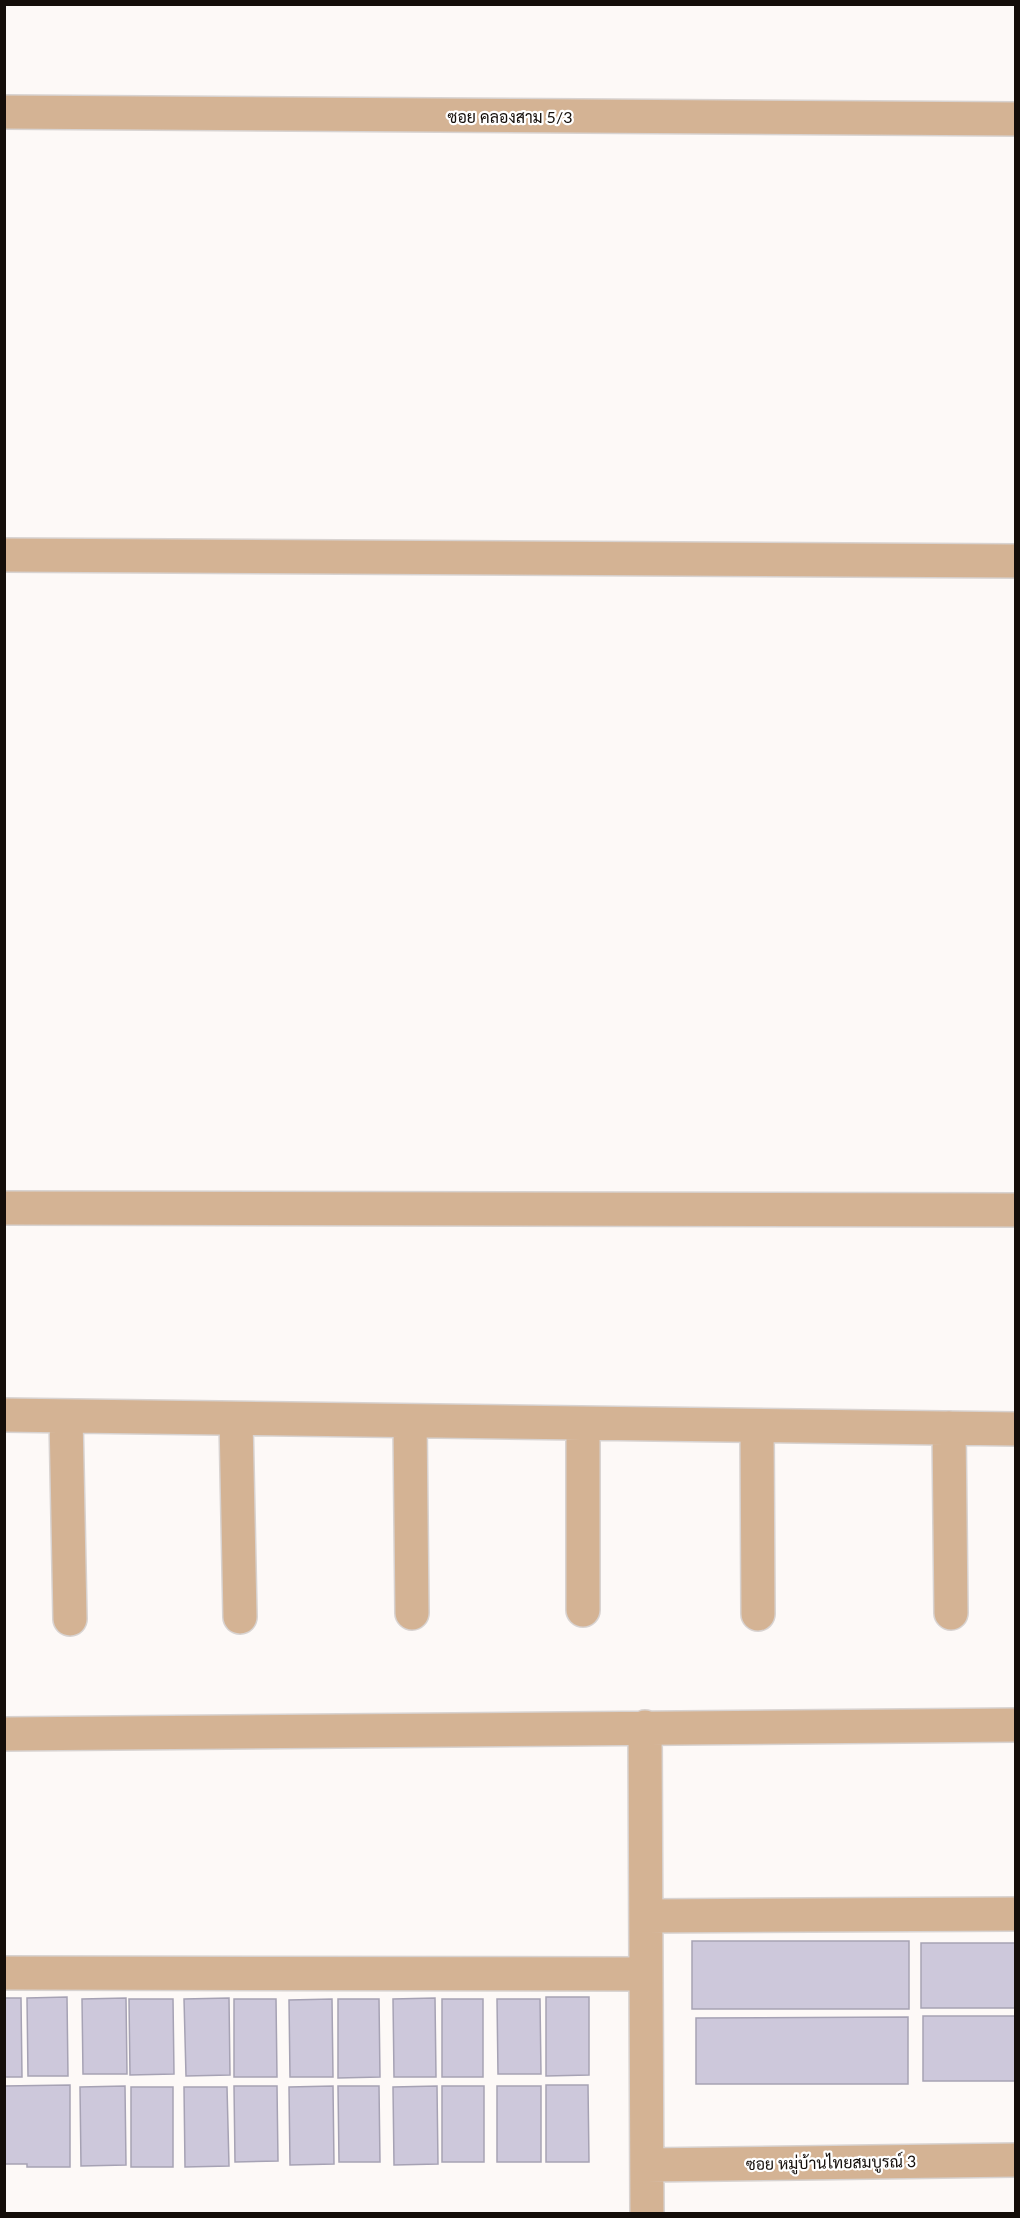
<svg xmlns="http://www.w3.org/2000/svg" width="1020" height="2218" font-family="Lato,Sarabun,sans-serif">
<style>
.building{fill:#cdc8db;stroke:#a6a2b4;stroke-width:1.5}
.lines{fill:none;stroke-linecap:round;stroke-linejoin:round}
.minor-casing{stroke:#d8d3d1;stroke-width:36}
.minor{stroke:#d4b394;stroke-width:33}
.labels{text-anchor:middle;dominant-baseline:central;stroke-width:4.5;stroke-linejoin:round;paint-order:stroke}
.street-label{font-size:16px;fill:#140e0a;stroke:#fff}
</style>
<rect width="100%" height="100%" fill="#fdf9f7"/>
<path class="building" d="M692 1941H909V2009H692Z
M921 1943H1016V2008H921Z
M67 1997 68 2076H28L27 1998Z
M546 1997H589V2075L546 2076Z
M4 1998H21L22 2077H4Z
M126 1998 127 2074H83L82 1999Z
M229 1998 230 2075 186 2076 184 1999Z
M435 1998 436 2077H394L393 1999Z
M129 1999H173L174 2074 130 2075Z
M234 1999H276L277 2077H234Z
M332 1999 333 2077H290L289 2000Z
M338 1999H379L380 2077 338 2078Z
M442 1999H483V2077H442Z
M497 1999H540L541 2074H498Z
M923 2016H1016V2081H923Z
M908 2017V2084H696V2018Z
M70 2085V2167H27V2164H4V2086Z
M546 2085H588L589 2162H546Z
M125 2086 126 2165 81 2166 80 2087Z
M234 2086H277L278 2161 235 2162Z
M333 2086 334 2164 290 2165 289 2087Z
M338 2086H379L380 2162H339Z
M437 2086 438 2164 394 2165 393 2087Z
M442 2086H484V2162H442Z
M497 2086H541V2162H497Z
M131 2087H173V2167H131Z
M184 2087H227L229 2166 185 2167Z"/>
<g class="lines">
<g class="minor-casing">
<path id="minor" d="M4 112 1016 119
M4 555 1016 561
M4 1208 1016 1210
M4 1415 1016 1429
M66 1416 70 1619
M236 1419 240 1617
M410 1421 412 1613
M583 1424V1610
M757 1426 758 1614
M949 1428 951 1613
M645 1727 647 2214
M4 1734 1016 1725
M646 1916 1016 1914
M4 1973 646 1974
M647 2165 1016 2160"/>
</g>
<use href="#minor" class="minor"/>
</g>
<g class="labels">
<g class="street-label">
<text x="510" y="116">ซอย คลองสาม 5/3</text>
<text transform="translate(831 2162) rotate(-1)">ซอย หมู่บ้านไทยสมบูรณ์ 3</text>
</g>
</g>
<rect width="1020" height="2218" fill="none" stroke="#140e0a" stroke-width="12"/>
</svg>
